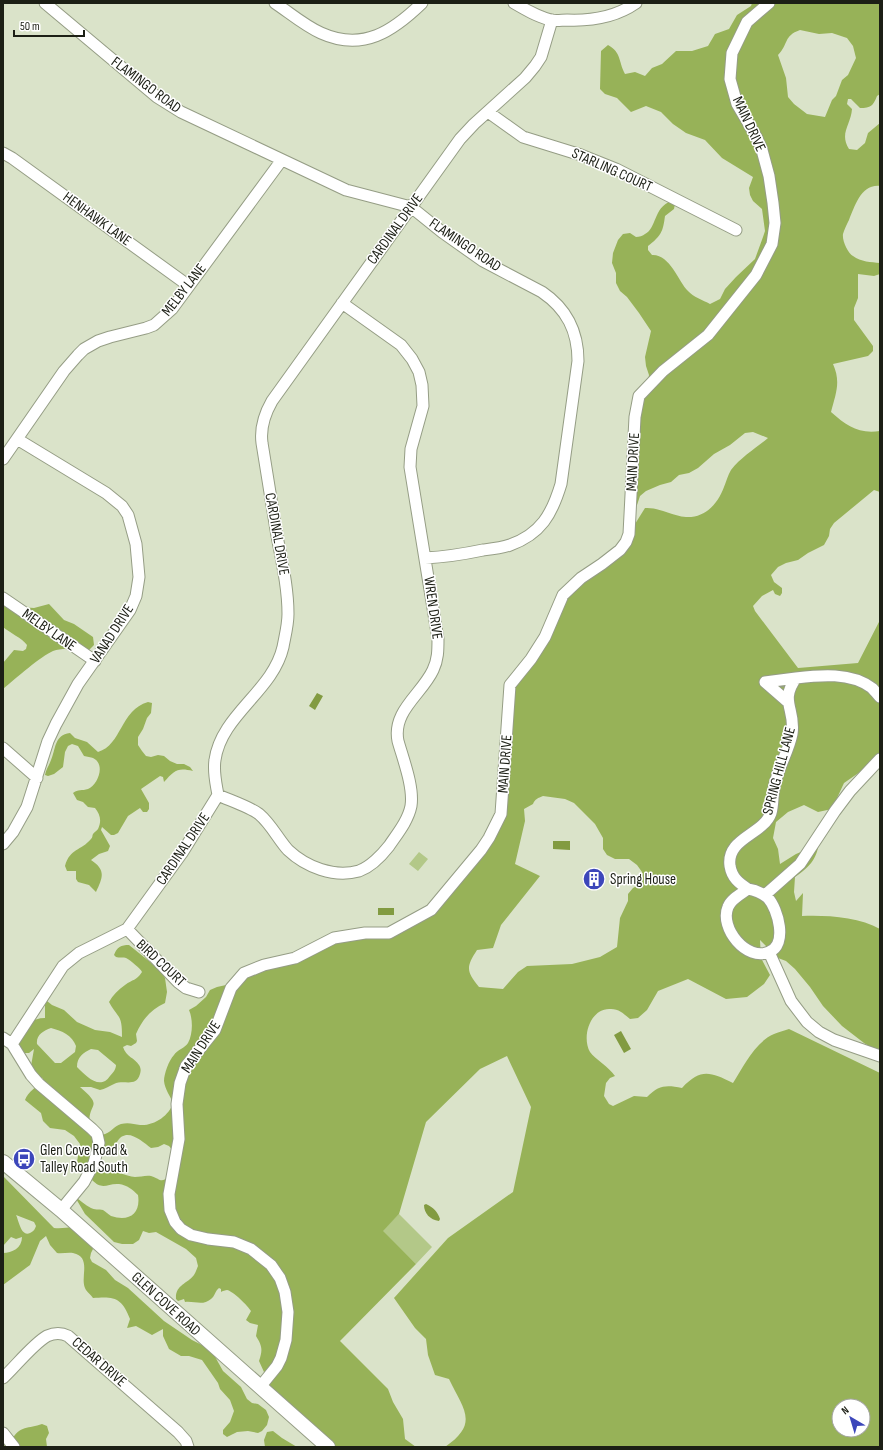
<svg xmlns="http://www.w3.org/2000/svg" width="883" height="1450" font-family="'Sofia Sans Condensed',sans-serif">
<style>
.green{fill:#b3c888}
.forest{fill:#97b258;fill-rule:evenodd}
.water{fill:#829b41}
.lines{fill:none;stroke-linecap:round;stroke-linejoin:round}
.minor-casing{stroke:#959d85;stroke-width:13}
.major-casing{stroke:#959d85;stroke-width:16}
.minor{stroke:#fff;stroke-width:11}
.major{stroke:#fff;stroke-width:14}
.labels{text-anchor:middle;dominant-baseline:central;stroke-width:3;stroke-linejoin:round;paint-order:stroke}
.street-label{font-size:15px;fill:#1c1f15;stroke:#fff}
.poi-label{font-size:15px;fill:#1c1f15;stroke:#fff;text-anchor:start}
</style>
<rect width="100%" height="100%" fill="#dae3c9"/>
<path class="green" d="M419 852 428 859 418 871 409 864Z
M399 1214 432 1247 416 1264 382 1231Z"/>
<path class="forest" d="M752 3H880V94L877 96C873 106 871 108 860 108L851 99H848L847 104 852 109C851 125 839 133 849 149L857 150 865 143 868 133 880 123V186C861 184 855 206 849 220 847 224 844 230 843 234 842 241 848 253 853 256 861 262 871 262 880 263V274L874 276 858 274V298L854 308V320L873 346V351L868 356 833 364C841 382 836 393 831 412 847 426 858 434 880 431V492L874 490 834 523 830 529 829 536 824 545 808 553 798 560 786 563 778 567 771 575 774 582 782 588V593L780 596 775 594 773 590 762 596 753 606 755 611 798 668 858 663 880 620V763L870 765 844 783 832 809 818 812 804 805 788 812 776 822 773 838 778 849 780 864 796 854 808 849 819 843C816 861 809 867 795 877L794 892 796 901 803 893 802 916C826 915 859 917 880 929V1053L864 1043 842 1026 823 1006 810 987 795 969 786 961 778 958 760 940 761 958 770 975 764 984 747 997 726 999 688 979 658 991 647 1010 638 1018 630 1019C624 1014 619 1009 611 1009 591 1007 581 1036 590 1052 595 1059 609 1067 615 1076L610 1078 606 1083 604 1096 609 1104 613 1106 634 1096 647 1097C659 1085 666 1085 682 1088 701 1068 710 1072 733 1083 743 1067 755 1042 774 1034 778 1032 784 1031 789 1029L880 1073V1447H445C480 1423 463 1409 449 1379L435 1375 428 1355 426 1339 415 1328 394 1298 448 1238 513 1192 531 1107 507 1056 480 1069 426 1122 399 1214 383 1231 416 1264 340 1341 388 1389 393 1402 403 1419 405 1439 416 1447H328L260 1387 269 1372H264L259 1361C263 1349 262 1346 256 1336L258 1325 250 1323 246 1320 251 1311C248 1306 233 1291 227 1290 226 1290 222 1291 221 1292V1289L219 1288C215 1291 215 1296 211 1299 203 1306 195 1301 185 1302L184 1299 178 1301 176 1299C175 1285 187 1284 194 1275 196 1272 197 1268 198 1266L196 1258 186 1249 156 1232 149 1233 143 1231 139 1240 133 1244H122L114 1242 85 1214 75 1197C80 1200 85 1205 91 1208 94 1210 99 1209 103 1210 106 1212 108 1214 111 1216 129 1222 141 1214 138 1195 133 1190 127 1185 119 1184 107 1183 103 1191 92 1180 98 1159 120 1176 135 1177 140 1177 146 1175 151 1176 161 1179 160 1184 170 1176L173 1151 169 1146 164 1144 158 1147 151 1148C142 1141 126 1126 117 1142 113 1147 112 1151 106 1153L97 1149 87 1166H80L77 1162 80 1144 74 1136 65 1130 50 1128 43 1121 41 1113 25 1100C28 1091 37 1088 43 1078L36 1077 31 1066 34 1049 29 1053H23L20 1051C19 1047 18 1042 19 1038 23 1026 32 1018 45 1018V1003L47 1001 52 1005 64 1010 77 1022 95 1030 110 1032 122 1037C122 1030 122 1022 119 1017 115 1011 112 1008 109 1002 113 995 118 990 125 985 133 979 136 981 142 972 141 969 130 960 126 958 124 957 119 958 116 957L114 955C117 947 121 945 129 945L160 970 165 978 167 992 165 1003C151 1009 142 1020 136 1034L137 1041 136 1043 131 1046 127 1045 123 1047C126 1057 135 1058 139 1065 141 1068 141 1071 140 1074 136 1088 124 1079 114 1084 109 1086 105 1089 100 1090L91 1087H80C106 1109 86 1102 90 1126L102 1135C111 1133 114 1126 121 1124 128 1122 134 1124 140 1125 154 1126 169 1116 173 1103 170 1095 165 1090 164 1081 164 1074 169 1060 174 1055 177 1050 185 1048 188 1043 193 1034 193 1019 189 1010L196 1006 206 997 210 990 217 987 235 983 334 938 373 934 431 910 478 857 500 829 504 814 513 686 564 595 631 535 635 524 645 508C659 507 672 516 686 517 706 518 718 503 724 487 726 482 728 475 731 470 741 457 756 448 768 438L753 432 745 433 730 445 714 454 698 468 689 473 679 475 671 482 660 485 646 491 640 496 637 505 634 493 640 395 648 382 649 375 646 366 645 357 651 331 639 313 627 297 620 291 616 283V273L612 263 613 253 618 240 623 234 630 233 636 237C639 237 643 236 645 234 657 228 653 208 671 201L675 204 674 209 665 216C663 232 661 236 648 246V250L652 255C670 254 678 281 688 291 693 297 703 300 710 304L720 299 725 289 736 277 755 259 763 237 765 231 762 209 753 201 750 195 749 188 753 177 722 158 705 140 686 133 673 124 661 112 646 106 631 112 617 98 605 94 600 89 601 51 608 45C622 53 618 61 625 74L635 72 645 76 652 68 662 64 676 51H692L708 46 715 34 729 29 737 15 751 6ZM800 30 819 34 832 33 847 38 853 46 856 58 848 75 842 80 836 96 832 100 825 117 807 114 794 104 788 97 786 78 778 55C789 44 783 36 800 30ZM543 796 565 799 574 803 595 824 603 838V849L607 855 615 859H629L637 865 642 872 643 879 640 884 633 888 628 894V901L620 918 617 947 600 957 572 964 527 966 518 972 503 989 479 987C466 971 466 967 477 950L493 948 501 925 540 876 515 864 525 821 524 809 533 804C535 799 538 798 543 796ZM51 1028C62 1031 72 1035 76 1046L75 1052 61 1063H55L37 1044C36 1035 43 1031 51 1028ZM91 1049 98 1050 116 1065C116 1069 113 1073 110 1076 100 1091 86 1076 77 1067 77 1057 83 1053 91 1049ZM839 1406H863V1430H839Z
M3 603 6 606 34 608 49 604 64 620 74 624 93 637 94 645 88 651C77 650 64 647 53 651 41 656 15 679 3 689V663L14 650 23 651 26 649 27 645C22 638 10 633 3 627Z
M148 702 152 703 151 713 147 718 143 729 138 737V745L142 751 146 756 151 757 158 755 164 756 170 761 177 764H184L190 767 193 771C177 767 174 771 164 782L163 777 160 776 141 789 149 803V809L147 812H143L140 808 128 816 118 833 114 835H111L102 827 101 830 110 846 108 851 99 854 91 860C106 870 103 877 96 892L89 885 78 882 76 879V871H67L65 866C70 848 81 851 91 839 93 837 92 836 93 834 94 832 97 831 98 829 102 821 100 814 95 808L88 807 83 802 77 800 73 793C78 789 82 791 88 789 98 785 106 764 93 758 91 757 87 757 84 756L78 746 72 744 68 746 65 752 63 767 54 774 48 776 45 775C46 769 49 766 51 760 56 749 54 735 70 733L75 738 87 742 98 752C122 745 120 710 148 702Z
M3 1176 54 1228C62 1229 67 1227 74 1227L90 1242 93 1249 91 1253 90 1258 92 1262 106 1270 115 1280 128 1288 164 1321 192 1340 206 1347 213 1353 223 1371 241 1387 247 1399 252 1403 258 1404 266 1410 269 1417 267 1425 262 1431 258 1433 248 1431 237 1432 227 1437 223 1434V1430L230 1422 234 1411 230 1400 220 1389 218 1383 202 1360 189 1356H181L169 1349 163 1336V1329L152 1335 136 1326 127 1328 130 1319C122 1298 115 1296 93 1298 91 1295 86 1291 85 1288 80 1277 92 1257 73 1253 68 1252 62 1254 57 1253L50 1245 46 1236 40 1241 30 1265 3 1285V1253C12 1253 22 1248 22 1237L16 1239 11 1237 3 1246V1210L4 1208ZM16 1215 34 1222 36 1226C35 1229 34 1231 30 1233 21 1237 19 1221 16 1215Z
M42 1424 47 1426 49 1433 46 1439 47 1447H3V1435L12 1440C19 1425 29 1429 42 1424Z
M273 1431 282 1438 297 1447H265L264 1440 267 1432Z"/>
<path class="water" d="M317 693 323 696 315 710 309 706Z
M553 841H570V850L553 849Z
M378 908H394V915H378Z
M621 1031 631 1049 624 1053 614 1035Z
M426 1204C433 1207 438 1212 440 1219L439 1221C430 1220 424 1213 424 1205Z"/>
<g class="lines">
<g class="minor-casing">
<path id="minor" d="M45 3 157 97 181 112 346 190 411 207 442 232 483 261 542 292C567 309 578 331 578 361L561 484C552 514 541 534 510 545 502 548 492 549 483 550 464 554 445 557 425 558
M275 3C290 13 305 26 321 33 363 52 393 31 422 3
M514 3C526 10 538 17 551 20 556 21 562 20 567 20 591 21 616 17 636 3
M488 112 523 137 581 155 616 169 736 230
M3 153 12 158 189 286
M3 459 64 371 78 355 84 349 98 341 110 337 146 328 154 325 172 309 281 161
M3 598 95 661
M788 702 765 682 796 678
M3 748 37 778
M218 795C229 800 250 807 259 814 271 824 278 839 288 850 306 867 334 878 359 871 370 867 382 855 389 846 397 834 408 821 411 806 414 787 403 759 398 741 392 711 422 694 433 670 438 660 438 650 438 639L410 467 411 449 423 406 422 385 419 372 412 359 401 345 342 303
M3 844 13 832 27 807 48 741 56 724 78 684 130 610 136 596 139 577 136 544 128 515 122 506 106 493 17 439
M748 889C739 883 732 878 730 866 726 838 763 835 771 813 774 803 772 790 776 780 780 764 789 750 792 734 796 709 779 702 796 678 820 675 851 672 872 688 875 691 877 694 880 697
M748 889C756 890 762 893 768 898 778 909 788 945 769 952 747 962 719 928 728 907 731 899 741 894 748 889Z
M765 895 800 864 835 811 850 791 880 759
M127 929 178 982 186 988 199 992
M769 952 791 1001 807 1022 819 1032 834 1040 880 1056
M3 1038 12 1044 31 1075 39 1084 92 1129 97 1134 99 1143 94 1163 84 1182 61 1210
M12 1044 63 966 79 953 127 929 182 853 218 795C216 783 213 772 215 760 221 715 273 691 283 647 285 636 288 625 288 614 288 588 282 562 277 536 272 505 267 474 262 443 260 428 264 415 272 401L460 139 474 124 525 78 535 66 541 57 552 20
M3 1378C15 1367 33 1344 47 1336 54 1333 62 1333 68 1336L178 1432 186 1441 188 1447
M260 1387 277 1366 281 1358 286 1340 288 1312 285 1292 280 1278 271 1265 251 1249 234 1242 208 1239 191 1235 181 1229 175 1222 170 1210 169 1194 179 1139 177 1104 180 1083 186 1066 215 1030 231 988 244 973 264 965 295 958 334 938 365 933H389L431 910 481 850 489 838 501 814 510 685 531 659 545 637 563 595 581 578 602 564 620 550 626 542 629 534 635 417 639 396 663 371 708 335 756 275 772 244 775 223 773 203 769 176 762 150 757 138 737 104 730 79 732 53 747 22 769 3
M3 1433 14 1447"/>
</g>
<g class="major-casing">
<path id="major" d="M3 1162 61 1210 328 1447"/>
</g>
<use href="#minor" class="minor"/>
<use href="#major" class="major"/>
</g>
<defs>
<g id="building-disc" transform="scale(1.15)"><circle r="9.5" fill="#3c46ba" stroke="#fff"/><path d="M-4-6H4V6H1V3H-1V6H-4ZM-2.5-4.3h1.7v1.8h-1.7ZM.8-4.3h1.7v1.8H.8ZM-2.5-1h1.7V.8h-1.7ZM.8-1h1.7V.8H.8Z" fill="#fff"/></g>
<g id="bus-disc" transform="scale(1.15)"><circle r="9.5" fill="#3c46ba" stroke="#fff"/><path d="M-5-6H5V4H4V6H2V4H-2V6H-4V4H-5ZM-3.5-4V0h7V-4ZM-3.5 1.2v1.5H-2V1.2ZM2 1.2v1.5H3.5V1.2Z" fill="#fff"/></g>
</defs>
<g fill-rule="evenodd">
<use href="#building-disc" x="594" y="879"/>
<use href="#bus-disc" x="24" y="1159"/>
</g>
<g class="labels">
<g class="street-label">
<text transform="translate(146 85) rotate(37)">FLAMINGO ROAD</text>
<text transform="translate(749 124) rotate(65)">MAIN DRIVE</text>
<text transform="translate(612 170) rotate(24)">STARLING COURT</text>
<text transform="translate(97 219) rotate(36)">HENHAWK LANE</text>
<text transform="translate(395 229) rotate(-54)">CARDINAL DRIVE</text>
<text transform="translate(465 245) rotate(34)">FLAMINGO ROAD</text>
<text transform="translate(184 290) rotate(-52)">MELBY LANE</text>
<text transform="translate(633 462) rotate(-87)">MAIN DRIVE</text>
<text transform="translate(277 534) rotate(80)">CARDINAL DRIVE</text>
<text transform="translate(433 608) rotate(82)">WREN DRIVE</text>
<text transform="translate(49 630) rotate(35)">MELBY LANE</text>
<text transform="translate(112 634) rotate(-57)">VANAD DRIVE</text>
<text transform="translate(505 764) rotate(-86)">MAIN DRIVE</text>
<text transform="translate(779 771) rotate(-75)">SPRING HILL LANE</text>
<text transform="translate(183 849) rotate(-56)">CARDINAL DRIVE</text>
<text transform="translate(161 963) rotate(43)">BIRD COURT</text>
<text transform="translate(201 1047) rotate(-57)">MAIN DRIVE</text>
<text transform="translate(166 1304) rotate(42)">GLEN COVE ROAD</text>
<text transform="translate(99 1362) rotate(41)">CEDAR DRIVE</text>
</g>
<g class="poi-label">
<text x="610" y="879">Spring House</text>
<text x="40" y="1150">Glen Cove Road &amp;<tspan x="40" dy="17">Talley Road South</tspan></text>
</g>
</g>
<rect width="883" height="1450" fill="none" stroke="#1c1f15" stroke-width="8"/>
<g transform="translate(851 1418) rotate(322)"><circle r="19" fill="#ffffff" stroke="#a4a5a1"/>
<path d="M0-3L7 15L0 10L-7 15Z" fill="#3c46ba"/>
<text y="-6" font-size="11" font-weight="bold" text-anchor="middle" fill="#1c1f15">N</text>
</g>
<path d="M14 30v6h70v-6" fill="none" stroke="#1c1f15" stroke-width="2"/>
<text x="20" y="30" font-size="12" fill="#1c1f15" stroke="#ffffff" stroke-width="3" paint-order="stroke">50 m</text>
</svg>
